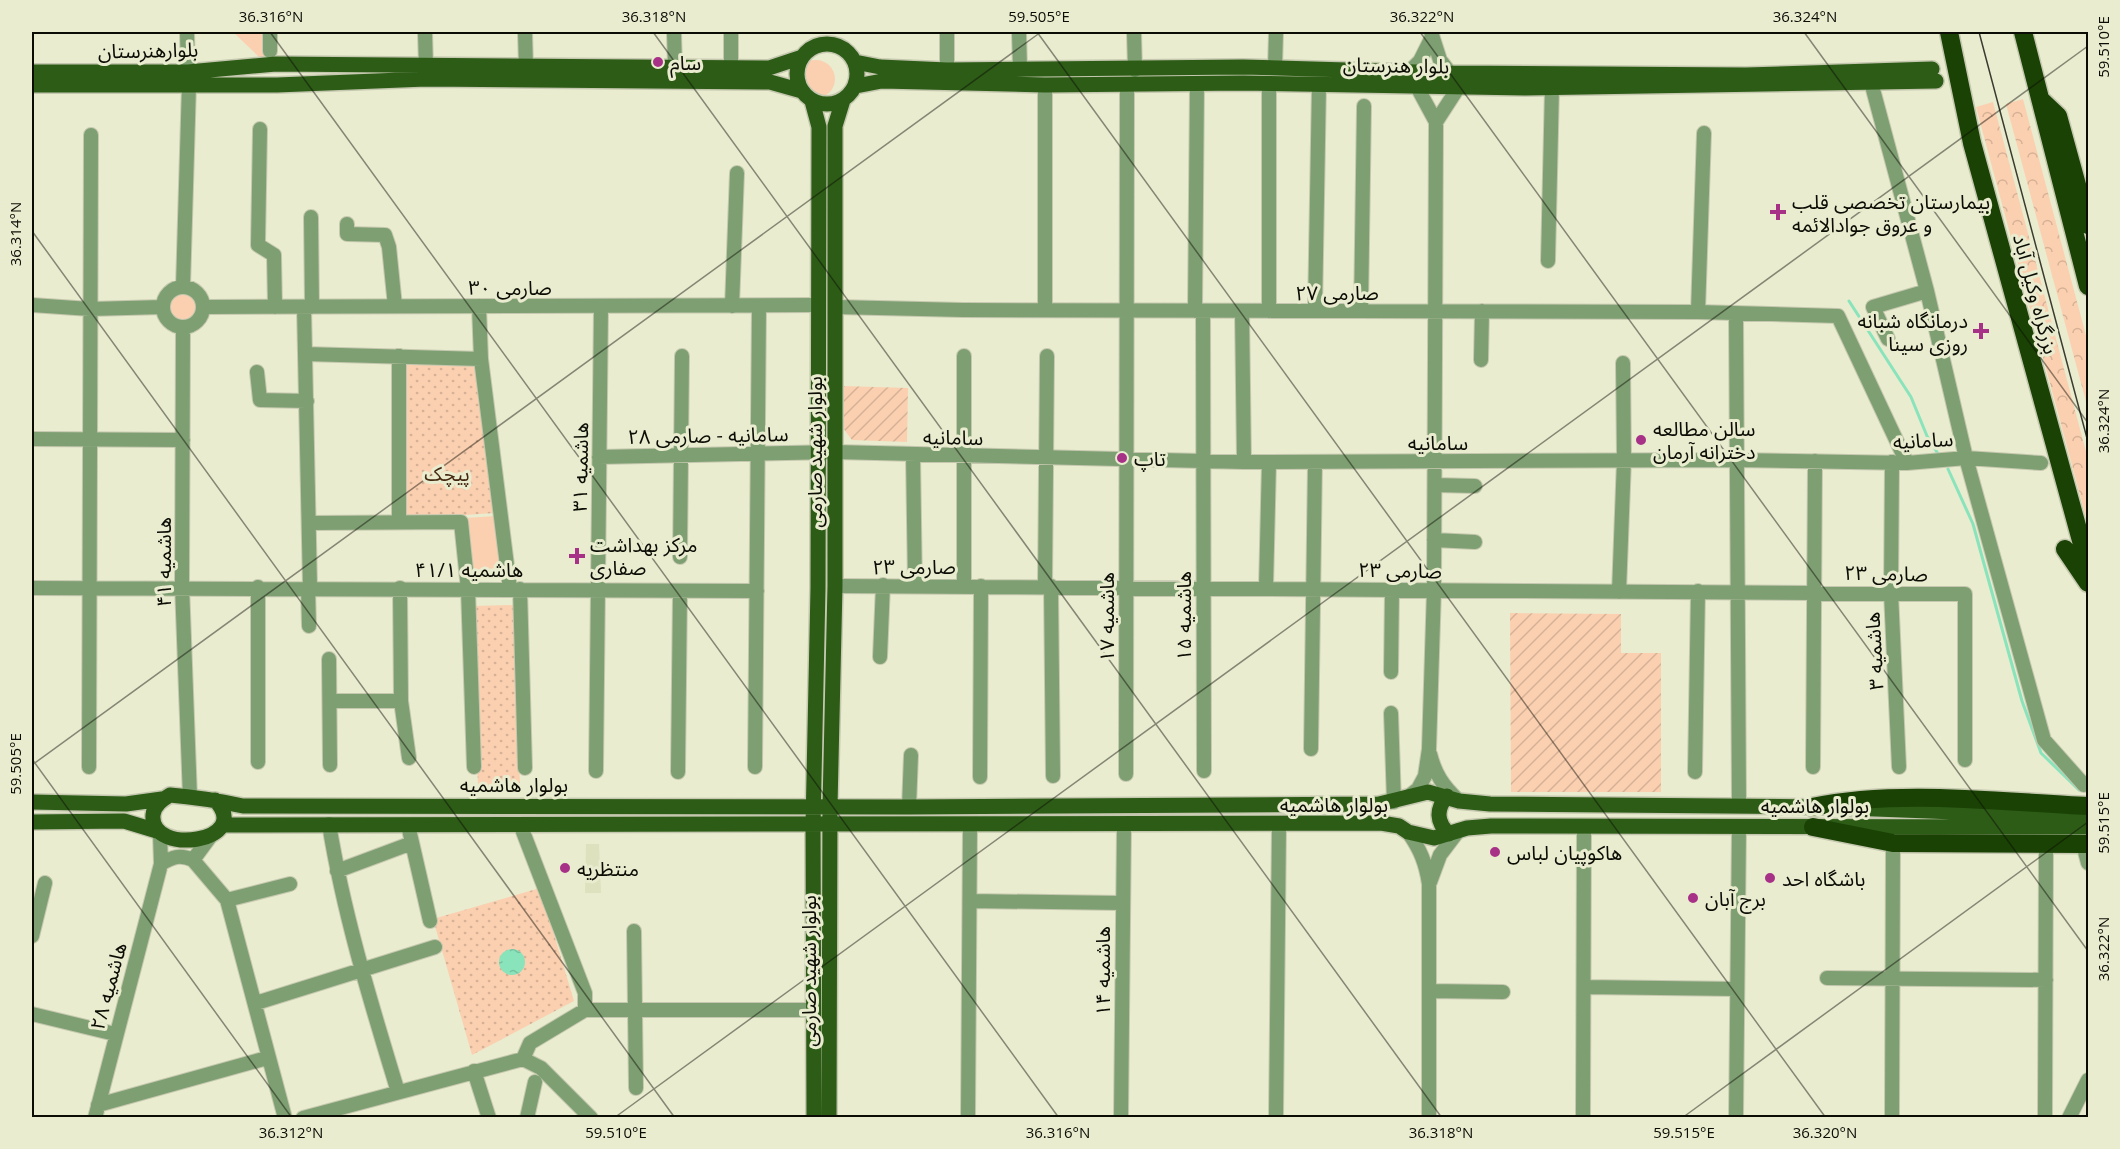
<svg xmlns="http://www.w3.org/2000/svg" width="2120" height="1149" font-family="'Open Sans','Noto Sans Arabic',sans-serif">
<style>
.built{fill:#dee1bd}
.grass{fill:#fbd0b0}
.forest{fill:url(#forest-crowns)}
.park{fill:url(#park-dots)}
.garden{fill:url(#garden-furrows)}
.water{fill:url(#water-ripples)}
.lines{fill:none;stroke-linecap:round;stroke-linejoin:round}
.stream{stroke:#89e3bb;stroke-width:3}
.minor-casing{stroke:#c5c8af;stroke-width:16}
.major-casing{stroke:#c5c8af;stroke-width:18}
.highway-casing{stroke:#c5c8af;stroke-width:21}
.minor{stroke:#7e9f72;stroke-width:14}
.major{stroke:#2d5c17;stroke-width:15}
.highway{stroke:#1a4204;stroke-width:18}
.tram{stroke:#3a3c2f;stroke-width:1.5}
.ticks{fill:none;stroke:#0b0c04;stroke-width:1.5;stroke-opacity:0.45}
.poi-dot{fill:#a83188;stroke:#e9eccf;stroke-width:2}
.labels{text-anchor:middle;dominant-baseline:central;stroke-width:6;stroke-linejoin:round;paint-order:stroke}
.street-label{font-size:20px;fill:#0b0c04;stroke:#e9eccf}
.poi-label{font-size:20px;fill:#0b0c04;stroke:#e9eccf;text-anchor:start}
.park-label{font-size:20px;fill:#442811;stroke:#e9eccf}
.neatline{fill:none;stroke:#0b0c04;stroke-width:2}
.ticks-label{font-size:15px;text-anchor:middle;fill:#0b0c04}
</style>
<defs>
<pattern id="forest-crowns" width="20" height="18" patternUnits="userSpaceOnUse" patternTransform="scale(1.5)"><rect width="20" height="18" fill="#fbd0b0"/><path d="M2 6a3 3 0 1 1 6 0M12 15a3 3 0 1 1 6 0" fill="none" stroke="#d6b196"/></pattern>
<pattern id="park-dots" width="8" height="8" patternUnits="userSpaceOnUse" patternTransform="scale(1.5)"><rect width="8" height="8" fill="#fbd0b0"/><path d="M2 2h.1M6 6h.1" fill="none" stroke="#d6b196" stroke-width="1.8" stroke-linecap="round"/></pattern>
<pattern id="garden-furrows" width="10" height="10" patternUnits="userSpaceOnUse" patternTransform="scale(1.5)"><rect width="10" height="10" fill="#fbd0b0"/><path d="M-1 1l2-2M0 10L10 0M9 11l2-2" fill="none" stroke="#d6b196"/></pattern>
<pattern id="water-ripples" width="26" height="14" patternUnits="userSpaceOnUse" patternTransform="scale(1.5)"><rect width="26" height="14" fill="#89e3bb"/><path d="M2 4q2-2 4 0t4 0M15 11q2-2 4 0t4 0" fill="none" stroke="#75c29f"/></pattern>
</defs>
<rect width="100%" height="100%" fill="#e9eccf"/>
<path class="built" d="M586 844H599L601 893H585Z"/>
<path class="grass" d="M233 32H266L265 58 259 57Z
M797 79a19 19 0 1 1 38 0a19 19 0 1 1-38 0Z
M169 307a14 14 0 1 1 28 0a14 14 0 1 1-28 0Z
M496 516 502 568 469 570 465 518Z"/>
<path class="forest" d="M2023 99 2088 343V409L2006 104Z
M1993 102 2088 459V525L1976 107Z"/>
<path class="park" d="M404 364H477L495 513 404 519Z
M515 605 520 788 478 789 473 606Z
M540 888 574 1001 472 1055 433 919Z"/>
<path class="garden" d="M843 386 908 388 907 442 852 440 843 428Z
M1510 613 1621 614V653H1661V792H1511Z"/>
<path class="water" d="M499 962a13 13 0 1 1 26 0a13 13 0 1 1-26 0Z"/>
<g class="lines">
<path class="stream" d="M1849 301 1911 397 1927 436 1940 457
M1948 469 1973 524 2022 701 2041 753 2079 790"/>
<g class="minor-casing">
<path id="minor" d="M187 32 188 72
M425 32 426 67
M525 32 526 67
M674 32 675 67
M1019 32 1020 69
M1134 32 1135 70
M1431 32 1440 60 1450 73
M270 51V32
M731 67V32
M1275 68 1276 32
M947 70V32
M1409 72 1420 61 1431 39
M1871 82 1927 291 1966 458 2044 740 2084 785
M1436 122 1458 88
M260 129 258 245 274 255 275 307
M311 217 312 307
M347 224V234L385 235 389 247 395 306
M1548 261 1552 87
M183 287 189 85
M163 307a20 20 0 1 1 40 0a20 20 0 1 1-40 0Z
M32 305 90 309 163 307
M479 306 481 359 510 589
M732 306 737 173
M203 307 818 305
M304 307 310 587
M836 307 963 310 1698 312 1838 316 1907 463
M1045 310V85
M1195 311 1197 84
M1203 311 1204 771
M1242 311 1244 462
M1269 311V84
M1315 311 1319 85
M1361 311 1364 106
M1698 312 1704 133
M1736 315 1739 805
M183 327 182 586 190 797
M1888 339 1873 307 1927 291
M305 354 481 359
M399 356V522
M964 356V585
M1481 360 1482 311
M257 372 260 400 307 401
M32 439 183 440
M913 455 915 585
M599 457 835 452 1244 462 1735 460 1907 463 1966 458 2041 463
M1892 462 1891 593 1899 767
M1435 485 1475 486
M309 523 461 522 468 589 474 767
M1434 540 1475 542
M680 557 682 356
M835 586 1965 594V760
M1045 586 1047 356
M1051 586 1053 776
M308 587 309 626
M32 588 757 591
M400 588 401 701 409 758
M1266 588 1269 462
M520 589 525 768
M1619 592 1624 460 1623 363
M880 657 883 585
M329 659 330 765
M1391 672 1392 589
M330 701H401
M1391 713 1394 802
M1311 749 1315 462
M1430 754C1435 774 1443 786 1458 800
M258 762V587
M89 767 91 135
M755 767 759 306
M1813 767 1815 461
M596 771 601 306
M678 772 680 591
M1695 772 1698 591
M1126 774 1127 85
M980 777 981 586
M1408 797 1418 789 1425 776 1429 749 1434 589 1436 122 1416 85
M909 807 911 755
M329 824C344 916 371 1003 398 1092
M520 824 585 993V1010
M408 825 430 921
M1408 832C1420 849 1426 863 1429 884V1118
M2083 844 2088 863
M193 860 210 837
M161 864C172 857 180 854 193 860L227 900 285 1118
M337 871 412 843
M1430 882 1440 855 1459 830
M227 900 290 884
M970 901 1122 903
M634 931 636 1088
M32 936 45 883
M1827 978 2046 980
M1584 987 1737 989
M1429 991 1503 992
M256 1003 435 947
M32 1014 115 1034
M523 1059 541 1068 591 1118
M474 1071 489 1118
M98 1105 267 1058
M95 1118 161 864 160 834
M303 1118 523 1059 530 1043 585 1010H813
M527 1118 535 1082
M968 1118 970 825
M1121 1118 1124 825
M1276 1118 1279 825
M1583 1118 1584 826
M1736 1118 1739 826
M1892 1118 1893 843
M2045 1118 2046 843
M2069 1118 2088 1080"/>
</g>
<g class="major-casing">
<path id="major" d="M797 74a30 30 0 1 1 60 0a30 30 0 1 1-60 0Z
M855 62 880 67 947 70 1243 67 1450 73 1746 75 1932 69
M32 72H188L276 64 769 68 802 57
M32 85H277L426 79 770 82 802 91
M856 86 882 81 1045 85 1243 83 1525 88 1936 81
M812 101 819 127 818 588 813 825 814 1118
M1447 796C1436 809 1436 822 1449 834
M215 800C255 842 149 857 153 815 154 805 162 800 170 795 195 797 219 801 243 806L909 807 1379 804 1428 792 1459 801 1490 804 1822 807
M32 802 126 804 162 799
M1849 808 2088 817
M32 822 124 821 157 831
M223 825 1381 823 1399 826 1408 832 1434 838 1467 828 1491 826 2088 827
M829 1118 830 806 835 586V126L843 100"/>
</g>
<g class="highway-casing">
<path id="highway" d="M1949 32 1972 143 2088 566
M2023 32 2088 286
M2040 99 2058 116 2088 225
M2065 549 2088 583
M1812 807C1899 789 1999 802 2088 806
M1813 827 1893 843 2088 844"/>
</g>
<use href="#minor" class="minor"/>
<use href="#major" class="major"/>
<use href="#highway" class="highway"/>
<path class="tram" d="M1979 32 2088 442"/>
</g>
<path class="ticks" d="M270 32 1059 1118M653 32 1442 1118M1037 32 1826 1118M1420 32 2088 951M1804 32 2088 423M32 231 675 1118M32 759 292 1118M32 765 1041 32M614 1118 2088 46M1682 1118 2088 822"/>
<g class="poi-dot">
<circle cx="658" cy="62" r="6"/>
<path d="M1775 203h6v6h6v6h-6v6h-6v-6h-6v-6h6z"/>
<path d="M1978 322h6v6h6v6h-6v6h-6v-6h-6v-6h6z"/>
<circle cx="1641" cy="440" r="6"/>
<circle cx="1122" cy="458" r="6"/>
<path d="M574 547h6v6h6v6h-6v6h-6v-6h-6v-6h6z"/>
<circle cx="1495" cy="852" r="6"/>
<circle cx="565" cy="868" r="6"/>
<circle cx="1770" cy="878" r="6"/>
<circle cx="1693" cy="898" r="6"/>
</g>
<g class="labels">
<g class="street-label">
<text transform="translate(148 50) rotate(-1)">بلوارهنرستان</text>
<text transform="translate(1396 65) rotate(1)">بلوار هنرستان</text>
<text x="510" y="287">صارمی ۳۰</text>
<text x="1337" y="292">صارمی ۲۷</text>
<text transform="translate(2036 294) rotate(75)">بزرگراه وکیل آباد</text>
<text transform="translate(708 435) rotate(-1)">سامانیه - صارمی ۲۸</text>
<text transform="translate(953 437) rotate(1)">سامانیه</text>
<text transform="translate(1923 440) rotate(-3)">سامانیه</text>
<text x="1438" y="442">سامانیه</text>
<text transform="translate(814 452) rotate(-90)">بولوار شهید صارمی</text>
<text transform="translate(580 467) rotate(-89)">هاشمیه ۳۱</text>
<text transform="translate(163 562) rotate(-90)">هاشمیه ۴۱</text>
<text x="914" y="566">صارمی ۲۳</text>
<text x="469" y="569">هاشمیه ۴۱/۱</text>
<text transform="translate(1400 570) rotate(1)">صارمی ۲۳</text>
<text transform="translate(1886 573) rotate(1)">صارمی ۲۳</text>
<text transform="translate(1183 616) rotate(-90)">هاشمیه ۱۵</text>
<text transform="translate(1106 617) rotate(-90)">هاشمیه ۱۷</text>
<text transform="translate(1874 651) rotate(-93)">هاشمیه ۳</text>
<text x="514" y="784">بولوار هاشمیه</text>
<text x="1334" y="804">بولوار هاشمیه</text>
<text x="1815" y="805">بولوار هاشمیه</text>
<text transform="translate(808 971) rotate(-90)">بولوار شهید صارمی</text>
<text transform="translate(1102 971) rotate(-90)">هاشمیه ۱۴</text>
<text transform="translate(108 986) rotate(-75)">هاشمیه ۲۸</text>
</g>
<g class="poi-label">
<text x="670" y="62">سام</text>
<text x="1792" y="201">بیمارستان تخصصی قلب<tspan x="1792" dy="23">و عروق جوادالائمه</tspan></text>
<text x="1968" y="320" text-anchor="end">درمانگاه شبانه<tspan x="1968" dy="23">روزی سینا</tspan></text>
<text x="1653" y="428">سالن مطالعه<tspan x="1653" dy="23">دخترانه آرمان</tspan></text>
<text x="1134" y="458">تاپ</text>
<text x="590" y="544">مرکز بهداشت<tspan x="590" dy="23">صفاری</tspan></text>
<text x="1507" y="852">هاکوپیان لباس</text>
<text x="577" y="868">منتظریه</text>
<text x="1782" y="878">باشگاه احد</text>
<text x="1705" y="898">برج آبان</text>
</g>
<g class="park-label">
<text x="447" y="473">پیچک</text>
</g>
</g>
<rect width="2120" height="1149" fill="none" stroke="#e9eccf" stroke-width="66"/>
<rect x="33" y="33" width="2054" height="1083" class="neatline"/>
<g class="ticks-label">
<text x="271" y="22">36.316°N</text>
<text x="654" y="22">36.318°N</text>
<text x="1039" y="22">59.505°E</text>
<text x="1422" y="22">36.322°N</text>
<text x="1805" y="22">36.324°N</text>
<text transform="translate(2104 47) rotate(-90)" y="5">59.510°E</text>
<text transform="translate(16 234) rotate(-90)" y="5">36.314°N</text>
<text transform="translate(2104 421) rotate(-90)" y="5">36.324°N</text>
<text transform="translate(16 764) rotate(-90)" y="5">59.505°E</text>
<text transform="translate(2104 823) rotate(-90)" y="5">59.515°E</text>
<text transform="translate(2104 949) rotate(-90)" y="5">36.322°N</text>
<text x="291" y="1138">36.312°N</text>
<text x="616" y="1138">59.510°E</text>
<text x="1058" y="1138">36.316°N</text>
<text x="1441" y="1138">36.318°N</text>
<text x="1684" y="1138">59.515°E</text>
<text x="1825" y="1138">36.320°N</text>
</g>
</svg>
